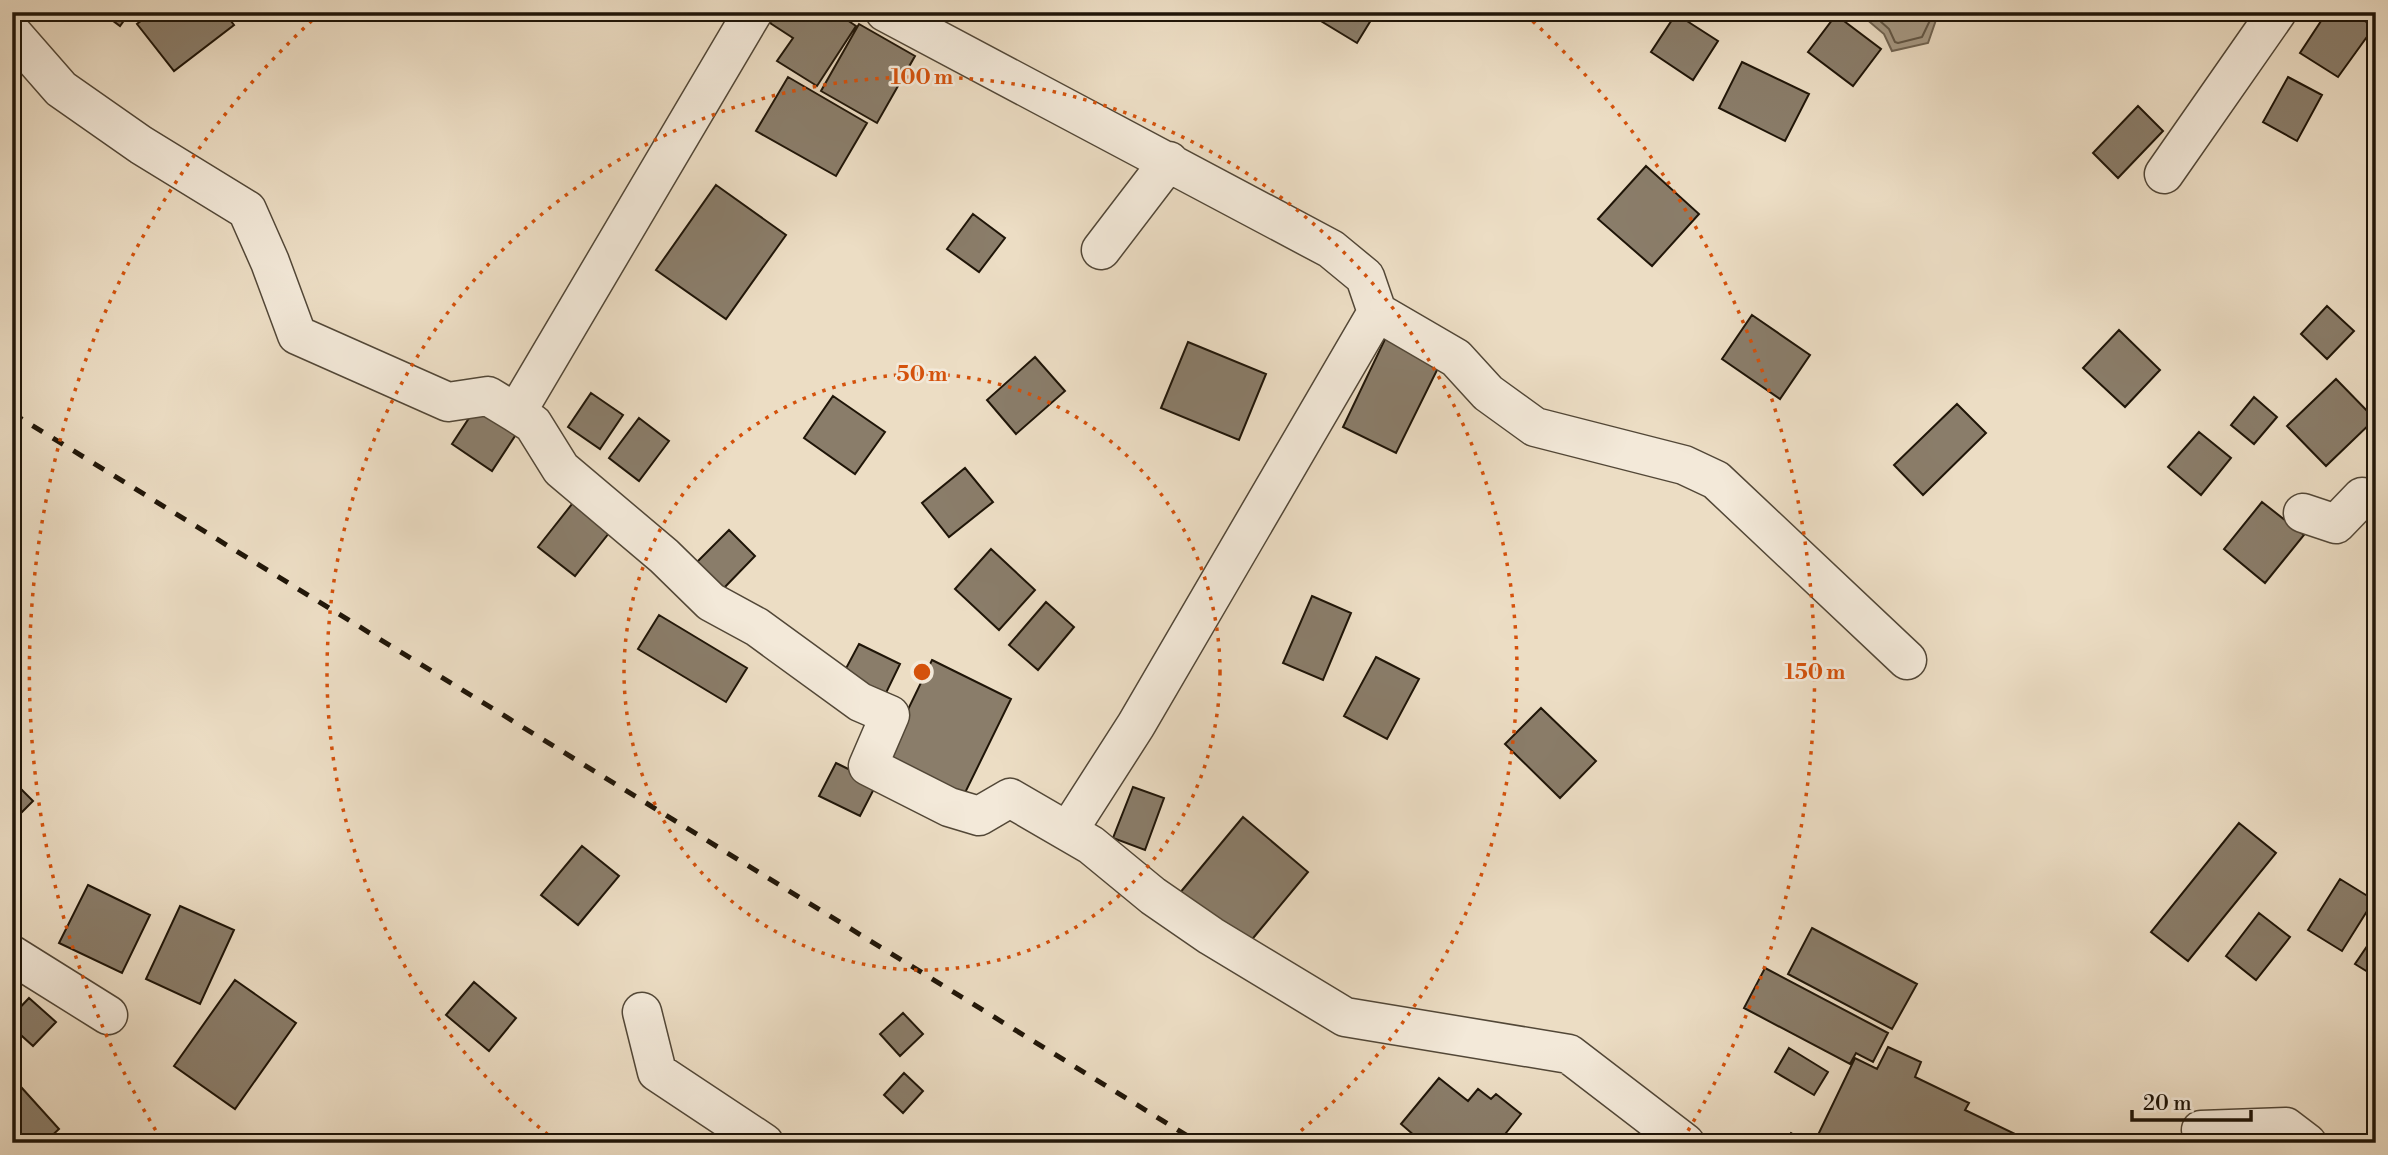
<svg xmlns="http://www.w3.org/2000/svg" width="2388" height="1155" font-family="'Libre Bodoni',serif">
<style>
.water{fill:#a69984;stroke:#706452;stroke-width:2}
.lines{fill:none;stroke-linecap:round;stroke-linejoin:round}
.shore{stroke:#625746;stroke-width:2}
.building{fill:#8a7d6a;stroke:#1f1508;stroke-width:2}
.minor-casing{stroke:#524737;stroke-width:41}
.minor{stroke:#f3e9d9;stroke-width:38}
.rail{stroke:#1f1508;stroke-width:5;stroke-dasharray:12 12;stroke-linecap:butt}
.ring{fill:none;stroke:#d4520c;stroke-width:3.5;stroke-dasharray:3.5 7}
.centre{fill:#d4520c;stroke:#f3e9d9;stroke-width:3.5}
.ring-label{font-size:21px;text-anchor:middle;font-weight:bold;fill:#d4520c;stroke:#f3e9d9;stroke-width:5;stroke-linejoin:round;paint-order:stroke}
</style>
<rect width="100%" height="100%" fill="#ecddc4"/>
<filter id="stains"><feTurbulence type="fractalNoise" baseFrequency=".00286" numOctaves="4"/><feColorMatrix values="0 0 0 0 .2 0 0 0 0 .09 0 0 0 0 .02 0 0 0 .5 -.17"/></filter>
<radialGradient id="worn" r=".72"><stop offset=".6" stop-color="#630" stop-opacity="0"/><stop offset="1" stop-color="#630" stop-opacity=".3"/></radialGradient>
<path class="water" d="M1858 12H1944L1936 20 1928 43 1892 51 1884 34Z"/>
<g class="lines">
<path class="shore" d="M1870 12 1889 29 1895 42 1898 43 1922 37 1934 12"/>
</g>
<path class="building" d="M101 12H130L120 26Z
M152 12H224L234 25 174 71 137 24Z
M777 12H835L856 26 817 86 777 61 793 38 770 23Z
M1306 12H1376L1357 43Z
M2327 12H2351L2374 27 2338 77 2300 53Z
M1676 14 1718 41 1693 80 1651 52Z
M1836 15 1881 49 1853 86 1808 52Z
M859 24 915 56 877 123 821 91Z
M1742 62 1809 94 1785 141 1719 108Z
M788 77 867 123 836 176 756 131Z
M2288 77 2322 95 2297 141 2263 122Z
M2138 106 2163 131 2118 178 2093 153Z
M1646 166 1699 214 1652 266 1598 219Z
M716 185 786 235 726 319 656 270Z
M973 214 1005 238 979 272 947 249Z
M2327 306 2354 331 2327 359 2301 334Z
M1752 315 1810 355 1780 399 1722 359Z
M2119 330 2160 370 2125 407 2083 368Z
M1387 335 1441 362 1396 453 1343 427Z
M1188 342 1266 374 1239 440 1161 408Z
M1035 357 1065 391 1016 434 987 400Z
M2336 379 2375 419 2326 466 2287 426Z
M591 393 623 415 600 449 568 427Z
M833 396 885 432 855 474 804 438Z
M2254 397 2277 417 2254 444 2231 425Z
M1957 404 1986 433 1923 495 1894 465Z
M477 406 517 433 492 471 452 444Z
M639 418 669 441 639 481 609 458Z
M2199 432 2231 458 2201 495 2168 467Z
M965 468 993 502 949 537 922 503Z
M576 499 613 528 575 576 538 547Z
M2262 502 2304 535 2265 583 2224 549Z
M729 530 755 556 722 590 696 563Z
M991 549 1035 590 999 630 955 589Z
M1312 596 1351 613 1323 680 1283 663Z
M1046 602 1074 627 1038 670 1009 645Z
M659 615 747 668 726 702 638 649Z
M859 644 900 664 885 695 843 674Z
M1376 657 1419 679 1387 739 1344 716Z
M932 660 1011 699 960 803 881 765Z
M1541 708 1596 761 1560 798 1505 744Z
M836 763 877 783 860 816 819 796Z
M12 780 33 801 12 822Z
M1133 787 1164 798 1145 850 1113 838Z
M1243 817 1308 872 1244 949 1179 894Z
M2239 823 2276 853 2188 961 2151 932Z
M582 846 619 876 578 925 541 895Z
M2340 879 2374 900 2342 951 2308 930Z
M88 885 150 915 122 973 59 943Z
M180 906 234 930 200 1004 146 979Z
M2259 913 2290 937 2256 980 2226 956Z
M1812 928 1917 984 1892 1029 1788 974Z
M2376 933V977L2355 964Z
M1765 968 1888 1033 1873 1062 1856 1053 1850 1064 1744 1008Z
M235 980 296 1023 235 1109 174 1066Z
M474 982 516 1018 489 1051 446 1015Z
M29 998 56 1022 33 1046 12 1027V1016Z
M903 1013 923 1034 900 1056 880 1034Z
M1888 1047 1921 1062 1915 1077 1969 1103 1965 1110 2034 1143H1830L1817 1137 1855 1058 1877 1069Z
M1789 1048 1828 1072 1814 1095 1775 1072Z
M904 1073 923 1091 903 1113 884 1095Z
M12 1077 59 1129 44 1143H12Z
M1439 1078 1468 1101 1478 1089 1491 1099 1496 1094 1521 1114 1498 1143H1423L1401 1124Z
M1791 1133 1808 1143H1785Z"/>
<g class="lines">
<g class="minor-casing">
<path id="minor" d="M885 12 1331 249 1365 277 1377 312 1136 725 1068 831
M12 33 61 89 141 145 247 210 270 262 297 335 448 402 488 396 516 413 533 424 561 469 664 556 711 602 757 627 860 702 890 715 868 766 949 807 979 816 1010 798 1091 845 1153 896 1211 936 1345 1017 1569 1054 1685 1143
M2164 174 2277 12
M1101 250 1169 161
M1377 312 1456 358 1488 393 1535 427 1684 465 1716 480 1907 660
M516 413 753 12
M2303 513 2336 524 2362 497 2376 502
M12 955 108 1015
M642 1012 657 1072 764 1143
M2201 1130 2286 1127 2307 1143"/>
</g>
<use href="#minor" class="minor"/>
<path class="rail" d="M12 413 1199 1143"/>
</g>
<g class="ring">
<circle cx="922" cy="672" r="298"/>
<path d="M556 1141A595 595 0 1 1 1288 1141"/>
<path d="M161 1139A893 893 0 0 1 319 14M1525 14A893 893 0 0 1 1683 1139"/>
</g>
<circle cx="922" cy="672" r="10" class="centre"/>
<g class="ring-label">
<text x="922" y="84">100 m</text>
<text x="922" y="381">50 m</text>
<text x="1815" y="679">150 m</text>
</g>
<rect width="2388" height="1155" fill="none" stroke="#ecddc4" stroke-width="42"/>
<rect x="14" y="14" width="2360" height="1127" fill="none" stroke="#1f1508" stroke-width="3.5"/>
<rect x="21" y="21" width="2346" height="1113" fill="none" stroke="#1f1508" stroke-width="2"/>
<path d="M2132 1110v10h119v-10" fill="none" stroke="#1f1508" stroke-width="3.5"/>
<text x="2143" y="1110" font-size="21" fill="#1f1508" stroke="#f3e9d9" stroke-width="5" paint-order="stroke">20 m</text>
<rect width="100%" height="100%" filter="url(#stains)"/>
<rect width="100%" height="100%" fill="url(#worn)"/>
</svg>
